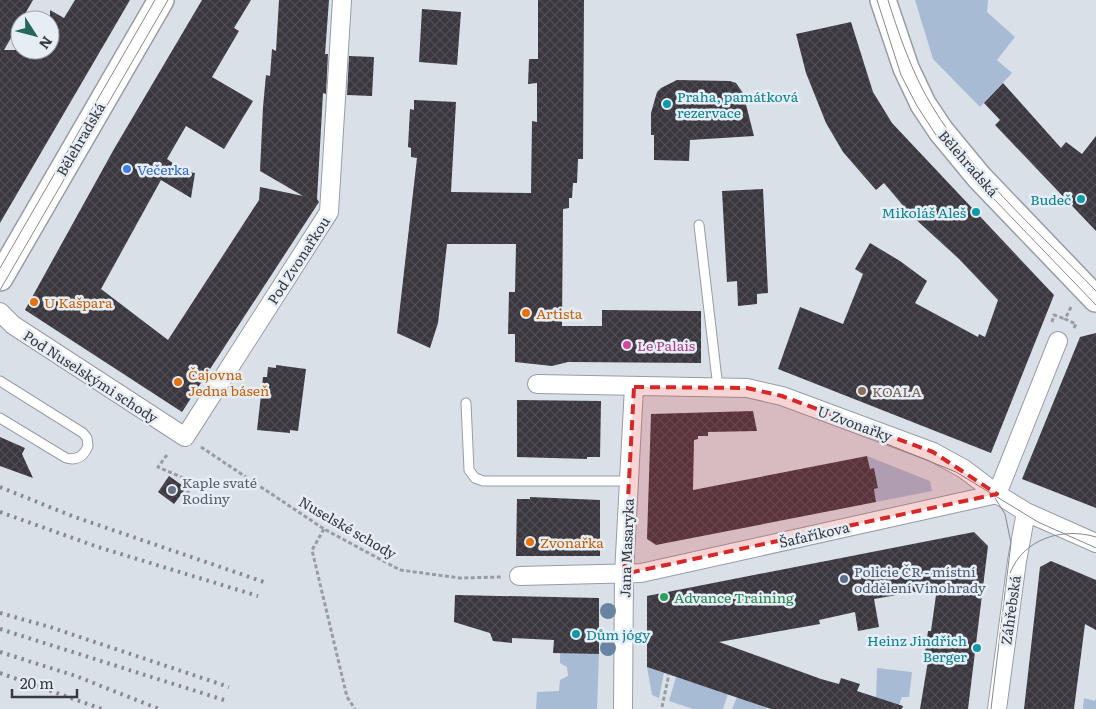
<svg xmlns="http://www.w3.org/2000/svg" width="1096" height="709" font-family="Literata,serif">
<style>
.green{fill:#a8bbd5}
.building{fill:url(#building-cross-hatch)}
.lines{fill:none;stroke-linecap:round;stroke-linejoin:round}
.lane-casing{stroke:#979da5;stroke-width:11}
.street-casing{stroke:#979da5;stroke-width:20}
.secondary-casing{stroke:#979da5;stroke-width:28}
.path{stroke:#979da3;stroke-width:3;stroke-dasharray:4 2.5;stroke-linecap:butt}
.lane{stroke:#fff;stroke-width:9}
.street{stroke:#fff;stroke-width:18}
.secondary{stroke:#fff;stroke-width:25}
.tram{stroke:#84898e;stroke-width:1}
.rail{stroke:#84898e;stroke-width:4;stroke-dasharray:2.5 5;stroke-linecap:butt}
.tree{fill:#6984a3}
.marked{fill:#d62828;fill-opacity:0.2;stroke:#d62828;stroke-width:4;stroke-dasharray:10 6;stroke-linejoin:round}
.culture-dot{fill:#0f9aa8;stroke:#e6edf5;stroke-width:2}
.shop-dot{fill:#3f7fe0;stroke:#e6edf5;stroke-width:2}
.food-dot{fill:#e8710a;stroke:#e6edf5;stroke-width:2}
.hotel-dot{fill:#d1479c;stroke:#e6edf5;stroke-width:2}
.education-dot{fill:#8d6e63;stroke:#e6edf5;stroke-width:2}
.worship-dot{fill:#6b7280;stroke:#e6edf5;stroke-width:2}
.service-dot{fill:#5c6f8a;stroke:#e6edf5;stroke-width:2}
.leisure-dot{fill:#2e9e5b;stroke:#e6edf5;stroke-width:2}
.labels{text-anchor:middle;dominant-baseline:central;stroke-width:5;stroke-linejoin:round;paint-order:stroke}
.culture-label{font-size:14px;fill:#0d838f;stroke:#e6edf5;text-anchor:end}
.street-label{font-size:14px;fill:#373a3d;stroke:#e6edf5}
.shop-label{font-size:14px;fill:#366cbe;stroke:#e6edf5;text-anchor:start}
.food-label{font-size:14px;fill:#c56008;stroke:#e6edf5;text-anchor:start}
.hotel-label{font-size:14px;fill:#b23c85;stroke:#e6edf5;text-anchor:start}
.education-label{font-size:14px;fill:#785e54;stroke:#e6edf5;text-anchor:start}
.worship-label{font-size:14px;fill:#5b616d;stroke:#e6edf5;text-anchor:start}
.service-label{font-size:14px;fill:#4e5e75;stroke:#e6edf5;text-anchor:start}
.leisure-label{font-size:14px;fill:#27864d;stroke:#e6edf5;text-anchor:start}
</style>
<defs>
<pattern id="building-cross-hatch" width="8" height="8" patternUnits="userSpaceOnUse" patternTransform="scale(1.25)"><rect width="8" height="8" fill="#3a373f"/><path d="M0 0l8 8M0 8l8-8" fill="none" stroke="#4f4c53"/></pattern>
</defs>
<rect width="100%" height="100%" fill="#d9e0e8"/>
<path class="green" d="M915 0H988L987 12 1015 37 997 60 1012 73 980 107 933 59Z
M867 456 930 481 932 491 876 502 874 489 878 487 874 468 870 469Z
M560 653 599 654 597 709H536L537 692 559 691 560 680 568 676 567 667 560 663Z
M647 667 664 673 659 698 652 695Z
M877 668 912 672 909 697H902L899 705 876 700Z
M676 677 728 694 723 709H693L669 701Z
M737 697 767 708 766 709H732Z
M1084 698 1095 701 1096 698V709H1083Z"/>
<path class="building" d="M0 0H33L4 50H50V10L64 18 75 0H130L0 223Z
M202 0H251L234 28 239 31 212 77 253 101 224 149 186 126 167 159 184 171 195 173 191 198 161 180 101 289 168 340 259 200 260 187 303 196 260 171 263 107 266 75 270 76 272 49 276 51 279 0H329L325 54H328L326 94 323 93 317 199 319 202 182 412 25 310 114 149Z
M538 0H584L583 159H578L577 183H573L572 198H569V208L563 209 562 326H602V310L701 311V363L568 362 552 366 515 362V334H508L509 292H515L516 244H447L438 323 430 348 397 333 417 158 411 157V148L408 147 410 109 414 110V100L456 102 451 192 531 193 532 121 537 122V83L528 84 529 59H538Z
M422 9 461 12 457 65 419 62Z
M851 22 873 92 892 123 1054 295 991 453 778 369 800 307 843 324 863 274 855 269 870 243 900 261 927 281 915 303 978 337 979 334 985 337 998 300 959 259 911 215 884 183 876 190 843 152 826 123 806 73 796 34Z
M349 56 374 57 372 96 347 95Z
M677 80 730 81 736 83 743 93 754 136 690 140 689 161 654 160V135H651V113L657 92 661 88Z
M1003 83 1061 148 1066 142 1082 154 1096 136V231L995 125 1000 120 984 103Z
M763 189 768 293 757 294V304L738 306 737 281 727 282 722 191Z
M1096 333V508L1022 479 1080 337Z
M276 365 306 369 298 431 290 430V433L257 430 263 377H267L268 367 276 368Z
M517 400 601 401 600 457H587V459L517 457Z
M753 411 757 431 708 432V436H698V439L694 440 693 490 867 456 870 469 874 468 878 488 874 489 876 502 656 545 647 539 651 414Z
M0 437 25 448 22 454 33 478 0 466Z
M169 476 186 488 174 504 158 492Z
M530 497 600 500V556H516L517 499H530Z
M974 532 988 546 968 709H920L928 661 924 660 928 631H931L937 588 874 599 879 627 858 631 855 612 819 620 820 624 719 642 821 679 839 684 841 678 860 684 857 691 903 706 902 709H771L647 667V596Z
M1051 561 1096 580V630L1085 624 1074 709H1024L1040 567Z
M455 595 599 598V654L553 653 554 640 512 638V643L493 641 490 633 454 622Z"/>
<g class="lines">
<g class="lane-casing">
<path id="lane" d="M699 225 718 388
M0 381 83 433 87 438 88 446C84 456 77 461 66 458L0 418
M466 403 469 470 475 478 483 481H629"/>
</g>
<g class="street-casing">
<path id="street" d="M0 312 13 325 185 437 329 212 342 0
M537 384 747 388 782 396 933 452 964 469 997 494 1026 512 1096 543
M997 494 1058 341
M519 576 641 573 997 494
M623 709 624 574 634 387
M997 709 1017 561 1026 512"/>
</g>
<g class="secondary-casing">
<path id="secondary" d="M883 0 906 68 923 104 941 131 979 177 1096 299
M0 278 161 0"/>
</g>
<path class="path" d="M1071 307 1065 319 1076 324 1073 330
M1052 322 1054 315 1065 319
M201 447 324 529 400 570 460 578 501 577
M167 455 158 467 188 480V499
M324 529 312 550 347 697 355 709
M662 707 669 674"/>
<use href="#lane" class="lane"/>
<use href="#street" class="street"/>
<use href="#secondary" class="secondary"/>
<path class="tram" d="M877 0 901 75 917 106 938 138 965 169 1096 305
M888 0C898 32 909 63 924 92 965 168 1037 230 1096 291
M0 268 155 0
M0 290 168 0
M845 427 956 472 1038 522 1096 548
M1010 573C1024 538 1063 527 1096 537
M991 709 1011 543 1005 514 995 498"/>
<path class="rail" d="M0 487 72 516 264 582
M0 512 98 547 258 596
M0 613 50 627 229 687
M0 629 224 700
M0 652 76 676 159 709
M0 673 102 709"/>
</g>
<g class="tree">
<circle cx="608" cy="611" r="8"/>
<circle cx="608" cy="648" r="8"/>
</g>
<path class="marked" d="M634 387 747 388 782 396 933 452 997 494 624 574Z"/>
<g class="culture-dot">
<circle cx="667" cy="104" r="5"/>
<circle cx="1081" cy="199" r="5"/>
<circle cx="976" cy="212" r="5"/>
<circle cx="576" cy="634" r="5"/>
<circle cx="977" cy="648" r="5"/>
</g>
<circle class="shop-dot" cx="127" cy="169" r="5"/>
<g class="food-dot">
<circle cx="34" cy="302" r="5"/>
<circle cx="526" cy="313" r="5"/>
<circle cx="178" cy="382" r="5"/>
<circle cx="530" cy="542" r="5"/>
</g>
<circle class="hotel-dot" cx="627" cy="345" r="5"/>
<circle class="education-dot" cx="862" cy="391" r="5"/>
<circle class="worship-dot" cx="172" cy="490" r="5"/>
<circle class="service-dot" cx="844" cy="579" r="5"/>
<circle class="leisure-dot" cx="664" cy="597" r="5"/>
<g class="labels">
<g class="culture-label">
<text x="677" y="96" text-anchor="start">Praha, památková<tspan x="677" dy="16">rezervace</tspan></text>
<text x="1071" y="199">Budeč</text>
<text x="966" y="212">Mikoláš Aleš</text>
<text x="586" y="634" text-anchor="start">Dům jógy</text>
<text x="967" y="640">Heinz Jindřich<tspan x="967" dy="16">Berger</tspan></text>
</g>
<g class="street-label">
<text transform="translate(80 139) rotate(-60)">Bělehradská</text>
<text transform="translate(969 163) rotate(49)">Bělehradská</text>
<text transform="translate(298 260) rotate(-57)">Pod Zvonařkou</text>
<text transform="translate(91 376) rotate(33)">Pod Nuselskými schody</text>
<text transform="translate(855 423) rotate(20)">U Zvonařky</text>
<text transform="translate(348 527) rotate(30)">Nuselské schody</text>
<text transform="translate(814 534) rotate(-13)">Šafaříkova</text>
<text transform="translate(626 548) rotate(-88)">Jana Masaryka</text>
<text transform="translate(1010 610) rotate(-82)">Záhřebská</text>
</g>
<g class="shop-label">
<text x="137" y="169">Večerka</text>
</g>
<g class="food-label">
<text x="44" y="302">U Kašpara</text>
<text x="536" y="313">Artista</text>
<text x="188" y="374">Čajovna<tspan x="188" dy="16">Jedna báseň</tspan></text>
<text x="540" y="542">Zvonařka</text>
</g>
<g class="hotel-label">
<text x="637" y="345">Le Palais</text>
</g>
<g class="education-label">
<text x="872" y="391">KOALA</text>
</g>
<g class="worship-label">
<text x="182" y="482">Kaple svaté<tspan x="182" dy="16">Rodiny</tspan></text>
</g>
<g class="service-label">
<text x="854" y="571">Policie ČR - místní<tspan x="854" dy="16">oddělení Vinohrady</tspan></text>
</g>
<g class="leisure-label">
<text x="674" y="597">Advance Training</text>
</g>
</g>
<g transform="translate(35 35) rotate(126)"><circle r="24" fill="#e6edf5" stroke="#a0a5ab"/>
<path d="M0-4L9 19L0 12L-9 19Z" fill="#256859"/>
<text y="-8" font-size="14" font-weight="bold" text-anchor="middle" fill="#373a3d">N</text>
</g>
<path d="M12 689v8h65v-8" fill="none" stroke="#373a3d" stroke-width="2.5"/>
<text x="20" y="689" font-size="15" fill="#373a3d" stroke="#e6edf5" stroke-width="4" paint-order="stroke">20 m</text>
</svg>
